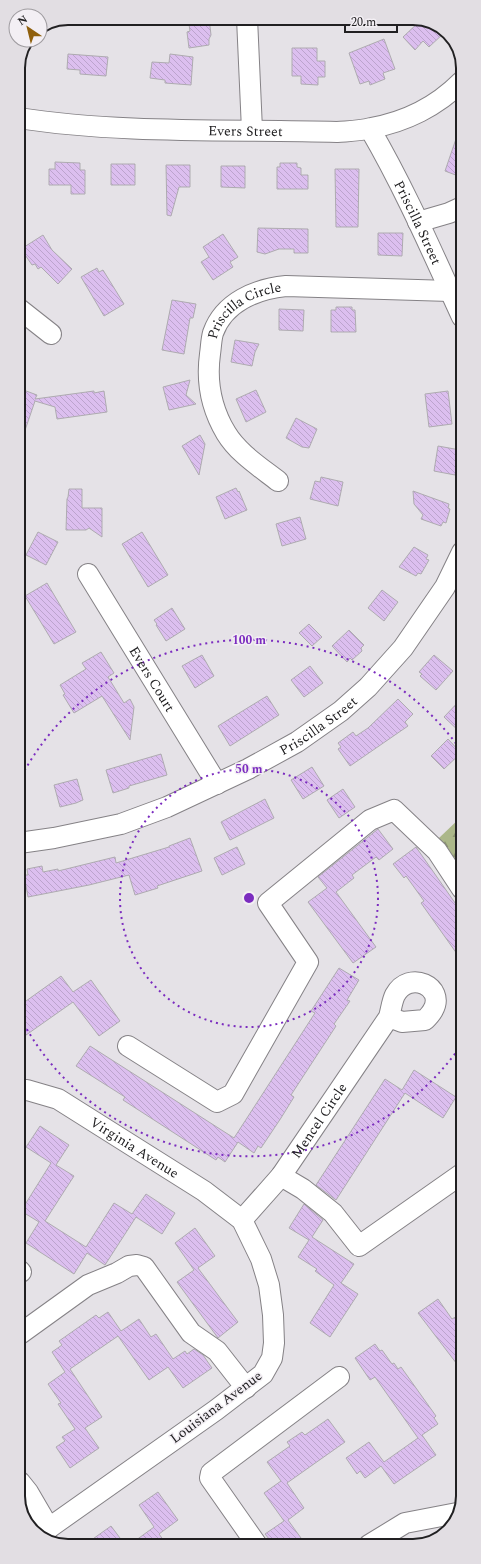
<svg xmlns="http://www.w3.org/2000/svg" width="481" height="1564" font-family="Spectral,serif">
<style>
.forest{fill:url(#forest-firs)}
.building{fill:url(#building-back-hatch);stroke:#aeabb0}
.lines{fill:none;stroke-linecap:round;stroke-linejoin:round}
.minor-casing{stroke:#858286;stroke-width:22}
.minor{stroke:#fff;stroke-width:20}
.ring{fill:none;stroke:#7b2cbf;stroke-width:2;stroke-dasharray:2 4}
.labels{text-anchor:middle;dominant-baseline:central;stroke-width:3;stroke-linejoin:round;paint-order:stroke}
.street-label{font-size:14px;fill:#212022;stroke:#f3eff4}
.rim{fill:none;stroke:#212022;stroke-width:2}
.centre{fill:#7b2cbf;stroke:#f3eff4;stroke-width:2}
.ring-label{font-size:12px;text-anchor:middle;font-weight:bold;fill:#7b2cbf;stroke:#f3eff4;stroke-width:3;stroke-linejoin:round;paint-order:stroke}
</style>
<defs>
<pattern id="forest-firs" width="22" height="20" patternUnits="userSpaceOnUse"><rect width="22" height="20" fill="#abb789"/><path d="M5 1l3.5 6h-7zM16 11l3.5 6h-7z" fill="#8b9470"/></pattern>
<pattern id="building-back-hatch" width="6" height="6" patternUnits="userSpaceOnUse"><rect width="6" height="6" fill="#dcbfef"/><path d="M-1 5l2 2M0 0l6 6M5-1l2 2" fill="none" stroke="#bca4cd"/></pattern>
</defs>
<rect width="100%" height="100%" fill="#e5e2e7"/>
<path class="forest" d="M462 816V872L439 838Z"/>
<path class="building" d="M188 18H209L211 35 209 39V45L189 48 187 32 190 31Z
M421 20 439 27 444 33 429 47 423 41 415 50 403 37Z
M384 39 395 69 383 73 385 79 370 85 369 81 360 84 349 53Z
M292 48H317V61H325V77H318V85L301 84V76H292Z
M68 54 108 57 106 76 80 74V70L67 69Z
M170 54 193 57 191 85 165 83V80L150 78 152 62 169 63Z
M459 130H461V177L445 171Z
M55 162 80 163V170H85V194H71V185H49V169H55Z
M280 163H297V167L301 168V175H308V189H277V167H280Z
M111 164H135V185H111Z
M166 165H190V187H179L171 216 167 215Z
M221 166H245V188L221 187Z
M335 169H359L358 227H336Z
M258 228 308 229V253H294V249H279L265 254 257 252Z
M378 233H403L402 256 378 255Z
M223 234 238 257 230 262 233 267 213 280 201 262 209 257 203 247Z
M43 235 52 250 72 269 58 284 41 267 38 269 35 264 32 265 21 249Z
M97 268 99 272 103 270 124 304 104 316 81 277Z
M172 300 196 304 193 318H190L184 354 162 350Z
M336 307H352V310H355L356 332H331V310H336Z
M279 309 304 310 303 331 279 330Z
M235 340 259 344 255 352 252 366 231 362Z
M190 380 186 395 196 404 169 410 163 387Z
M18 388 37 395 35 399 94 391V393L104 391 107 412 57 419 55 407 35 401 21 442H18Z
M256 390 266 412 246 422 236 399Z
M448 391 452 424 429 427 425 394Z
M296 418 317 429 309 448 302 447 286 438Z
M200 435 205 444 199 475 182 446Z
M438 446 460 450 455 475 434 471Z
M321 477 343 482 338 506 310 499 315 481 320 482Z
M236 488 238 492 239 491 247 510 225 519 216 497Z
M69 489H82V508H102V537L89 528 86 530H66L67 499 68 497Z
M413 491 449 504 448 508 450 509 446 523 443 522 441 526 421 519 423 515 414 504Z
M300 517 306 539 282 546 276 524Z
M38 532 58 542 46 565 26 555Z
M142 532 168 575 148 587 122 544Z
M414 547 428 555 426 559 429 560 421 574 418 573 416 576 399 567Z
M47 583 76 632 54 644 25 596Z
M382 590 398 602 384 621 368 608Z
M172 608 185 629 166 641 156 625 157 624 154 620Z
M309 624 322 637 312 646 299 633Z
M349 630 364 645 361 648 362 651 352 660 350 658 347 662 332 646Z
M101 652 114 673 108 677 124 703 130 699 134 707 130 740 102 696 74 713 63 695 65 694 60 685 86 669 82 663Z
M202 655 214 676 195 688 182 666Z
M434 655 453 671 436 690 420 676 422 674 419 672Z
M310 666 323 683 304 697 291 680Z
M267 696 279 715 230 746 218 726Z
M462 698V734L444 717Z
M398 699 413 714 405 722 408 726 350 766 338 749 341 747 338 743 353 732 356 736 368 728Z
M448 739 461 753 444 769 431 756Z
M161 754 167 775 129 786V788L113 793 106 770Z
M312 767 324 786 303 799 291 780Z
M77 779 83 800 76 803 60 807 54 785Z
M343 789 355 807 339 818 327 800Z
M265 799 274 818 230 840 221 822Z
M378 829 393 849 379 860 376 857 352 875 354 878 336 892 376 947 353 963 308 902 327 888 318 877Z
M190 838 202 871 157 886 158 888 135 895 129 875 89 885 28 897 24 875H28L27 869 42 866 43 872 58 869V871L115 857 116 863 169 847V846Z
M237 847 245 864 222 875 214 858Z
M416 847 460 910 457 912 462 919V961L421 903 424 901 406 876 404 878 393 864Z
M339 968 359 980 347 1000 350 1001 334 1024 336 1026 291 1095 294 1097 281 1118 261 1148 258 1146 254 1153 238 1142 225 1162 218 1157 216 1160 123 1100 125 1097 76 1066 90 1046 234 1138 315 1013 311 1011Z
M61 976 73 992 91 980 120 1021 99 1036 73 1002 19 1040V1006Z
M414 1070 456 1097 443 1118 405 1093 336 1200 316 1185 385 1079 402 1090Z
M40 1126 69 1145 56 1165 74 1176 45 1221 86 1247 114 1203 132 1214 146 1194 175 1213 162 1234 136 1217 105 1265 87 1253 74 1274 26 1243 39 1222 21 1211 51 1163 26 1147Z
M304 1204 323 1220 312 1237 354 1264 341 1283 358 1294 330 1337 310 1323 334 1285 315 1271 317 1269 298 1257 309 1240 289 1228Z
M195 1228 215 1256 198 1268 238 1322 218 1338 177 1282 194 1270 175 1243Z
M438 1299 452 1319 457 1316 463 1325V1372L418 1313Z
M108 1312 121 1331 139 1319 151 1337 156 1334 173 1359 185 1351 187 1354 194 1349 203 1355 212 1368 183 1388 168 1367 149 1380 118 1336 70 1369 102 1417 85 1428 99 1448 70 1468 56 1447 65 1441 62 1437 75 1429 58 1404 61 1403 48 1384 65 1372 52 1352 62 1345 59 1341 96 1315 99 1318Z
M375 1344 380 1351 382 1350 392 1364 394 1363 398 1369 401 1367 436 1416 434 1418 438 1424 422 1435 436 1455 394 1484 381 1466 365 1478 360 1471 357 1474 346 1458 369 1442 384 1462 418 1438 375 1377 370 1380 355 1358Z
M328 1419 345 1442 287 1483 304 1508 288 1520 301 1538 292 1545H274L265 1534 284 1521 264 1493 281 1481 267 1462 290 1446 287 1442 302 1432 305 1435Z
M158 1492 178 1520 159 1534 167 1545 128 1546 154 1527 139 1505Z
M111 1526 126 1546H83Z"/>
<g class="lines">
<g class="minor-casing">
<g id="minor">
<path d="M247 18 252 130"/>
<path id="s1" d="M18 118C123 134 231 129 337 132 349 131 360 131 371 128 405 122 437 106 461 82"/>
<path id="s2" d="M370 129C405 189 433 254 462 317"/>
<path d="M418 222 449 213 462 207"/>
<path d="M18 308 51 334"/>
<path id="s3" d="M278 481C260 467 238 453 226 433 211 408 206 383 210 354 211 348 211 340 213 333 224 302 256 289 286 286L450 291"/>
<path id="s4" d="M88 574 217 784"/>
<path id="s5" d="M19 843 54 838 121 824 167 807 248 769 297 742 341 711 368 687 403 648 445 587 462 552"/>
<path d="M128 1046 217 1102 233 1094 308 962 268 903 370 820 394 810 437 851 462 889"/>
<path id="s6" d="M19 1091 27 1090 58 1099 204 1191 242 1220 261 1259 269 1285 273 1315 274 1343 272 1358 263 1374 216 1410 39 1535"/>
<path d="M281 1176 303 1189 333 1213 359 1246 463 1173"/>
<path id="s7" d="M242 1220 281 1176 389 1017C391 1010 392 1001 395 995 409 969 446 987 433 1010 431 1014 428 1017 425 1020L402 1022 389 1017"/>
<path d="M19 1270 21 1272"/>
<path d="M20 1334 88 1285 117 1273 129 1266 137 1265 144 1267 191 1333 217 1351 246 1388"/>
<path d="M20 1482 28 1492 49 1528"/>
<path d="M257 1545 210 1478 211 1473 339 1377"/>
<path d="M369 1545 405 1523 457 1513"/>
</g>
</g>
<use href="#minor" class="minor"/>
</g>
<g class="ring">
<circle cx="249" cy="898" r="129"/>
<path d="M462 1044A258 258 0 0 1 19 1015M19 781A258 258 0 0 1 462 752"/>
</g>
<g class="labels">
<g class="street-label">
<text stroke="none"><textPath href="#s1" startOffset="228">Evers Street</textPath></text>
<text stroke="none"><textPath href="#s2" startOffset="105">Priscilla Street</textPath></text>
<text stroke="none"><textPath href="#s3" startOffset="215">Priscilla Circle</textPath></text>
<text stroke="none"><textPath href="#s4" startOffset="123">Evers Court</textPath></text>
<text stroke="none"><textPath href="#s5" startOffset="325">Priscilla Street</textPath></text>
<text stroke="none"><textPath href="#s7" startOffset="126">Mencel Circle</textPath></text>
<text stroke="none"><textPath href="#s6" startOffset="131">Virginia Avenue</textPath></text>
<text transform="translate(216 1407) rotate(-37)">Louisiana Avenue</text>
</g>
</g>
<path d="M0 0H481V1564H0ZM68 25H413A43 43 0 0 1 456 68V1496A43 43 0 0 1 413 1539H68A43 43 0 0 1 25 1496V68A43 43 0 0 1 68 25Z" fill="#e2dee3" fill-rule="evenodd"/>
<path class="rim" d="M68 25H413A43 43 0 0 1 456 68V1496A43 43 0 0 1 413 1539H68A43 43 0 0 1 25 1496V68A43 43 0 0 1 68 25Z"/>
<circle cx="249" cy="898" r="6" class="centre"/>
<g class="ring-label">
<text x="249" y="644">100 m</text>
<text x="249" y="773">50 m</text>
</g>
<g transform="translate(28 28) rotate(325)"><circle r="19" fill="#f3eff4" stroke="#9f9ca0"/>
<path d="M0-3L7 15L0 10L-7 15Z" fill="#90600d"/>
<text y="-6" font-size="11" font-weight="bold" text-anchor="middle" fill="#212022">N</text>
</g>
<path d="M345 26v6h52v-6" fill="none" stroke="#212022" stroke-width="2"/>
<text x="351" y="26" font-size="12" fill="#212022" stroke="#f3eff4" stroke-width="3" paint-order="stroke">20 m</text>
</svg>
